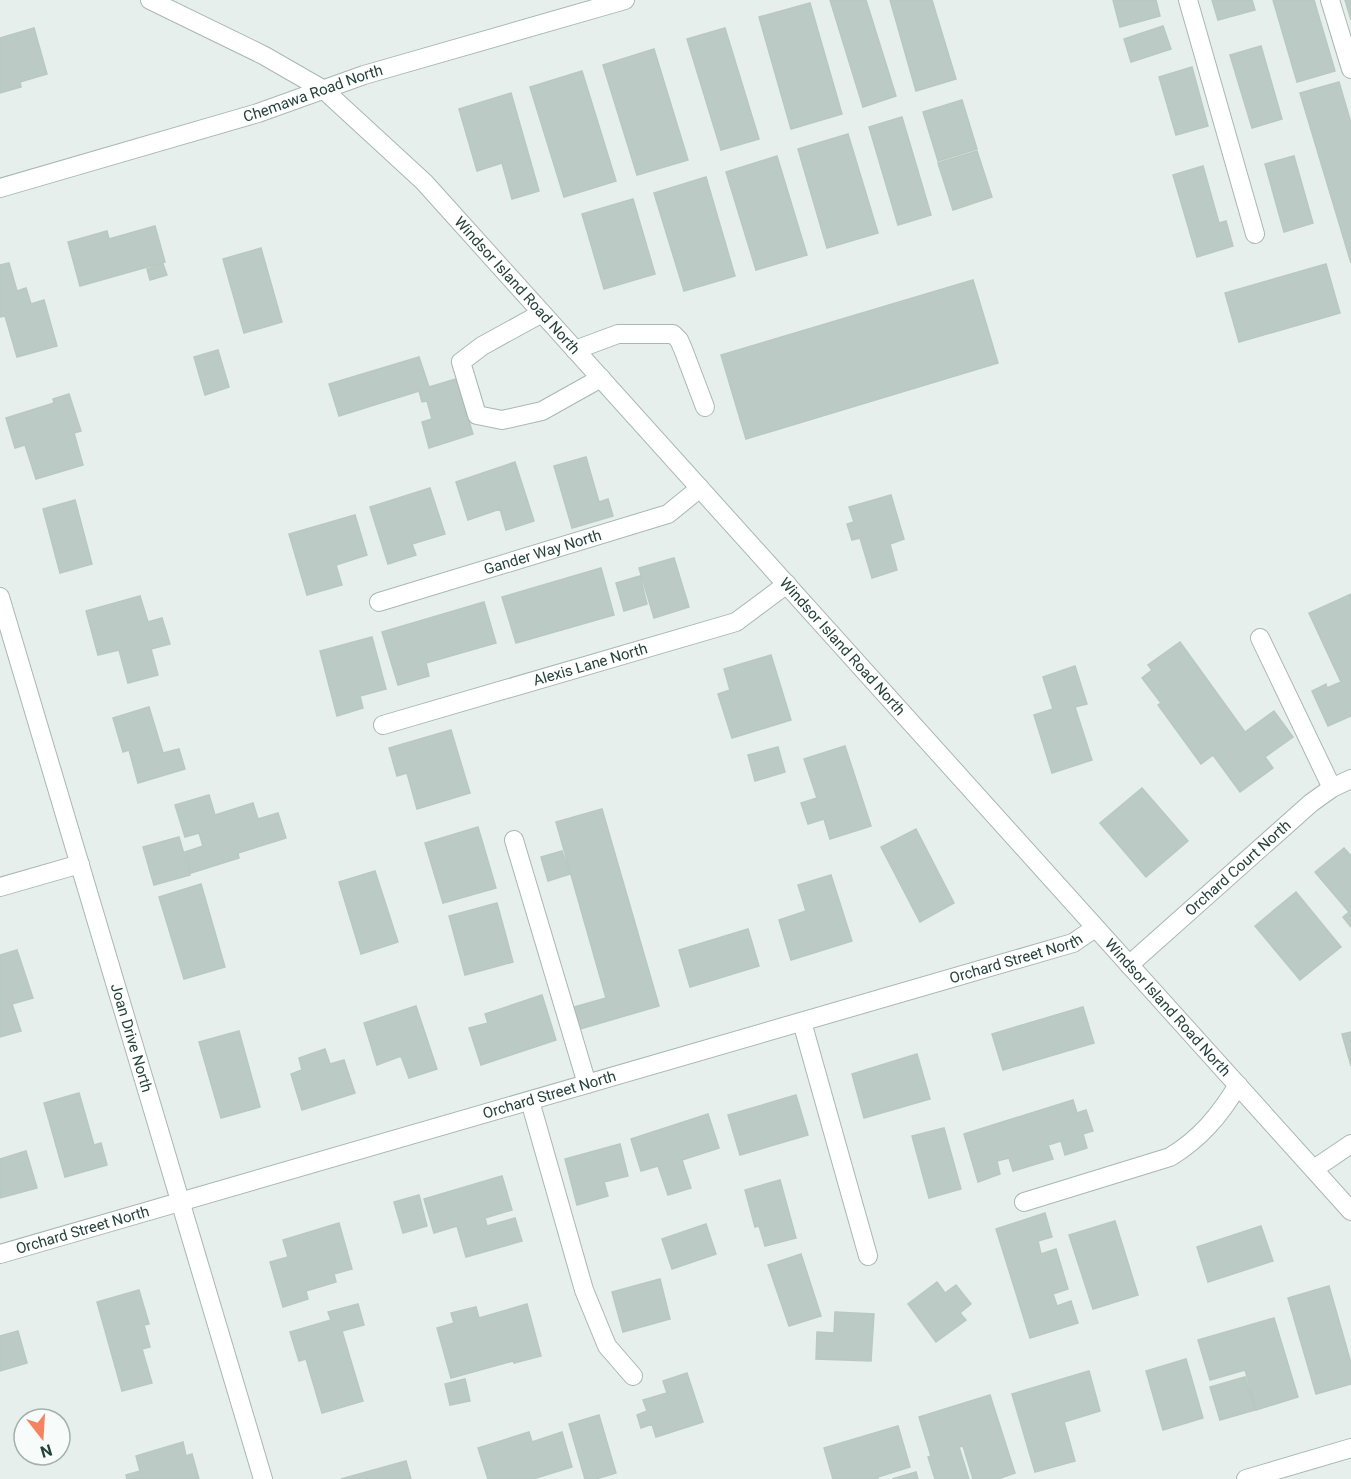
<svg xmlns="http://www.w3.org/2000/svg" width="1351" height="1479" font-family="Roboto,sans-serif">
<style>
.building{fill:#bbcac4;stroke:#b8c9c2;stroke-width:1.5}
.lines{fill:none;stroke-linecap:round;stroke-linejoin:round}
.minor-casing{stroke:#a8b8b2;stroke-width:20}
.minor{stroke:#fff;stroke-width:18}
.labels{text-anchor:middle;dominant-baseline:central;stroke-width:6;stroke-linejoin:round;paint-order:stroke}
.street-label{font-size:15px;fill:#24423a;stroke:#f7fbf9}
</style>
<rect width="100%" height="100%" fill="#e6efeb"/>
<path class="building" d="M830 0H866L896 96 863 107Z
M890 0H932L956 79 916 91Z
M1113 0H1156L1160 16 1120 27Z
M1212 0H1252L1255 10 1218 20Z
M1273 0H1314L1335 71 1297 82Z
M1345 0H1351V20Z
M810 3 842 114 791 129 759 17Z
M1163 26 1171 49 1131 62 1124 39Z
M34 28 47 74 20 82 21 87 0 93V38Z
M725 28 759 139 721 150 687 39Z
M1261 46 1282 119 1252 128 1230 55Z
M654 49 688 160 637 175 603 65Z
M1192 67 1208 126 1176 135 1159 77Z
M582 71 616 181 564 197 530 87Z
M1339 82 1351 123V263L1300 93Z
M511 93 539 191 512 199 502 163 477 171 459 109Z
M962 100 977 149 938 161 923 112Z
M902 117 931 215 898 225 869 127Z
M848 134 878 233 827 248 798 149Z
M977 151 992 197 953 210 938 163Z
M777 156 807 255 756 270 726 172Z
M1294 156 1313 223 1284 232 1265 164Z
M1203 166 1219 223 1226 221 1233 246 1197 257 1173 175Z
M706 177 735 276 684 291 654 193Z
M633 199 655 274 604 289 582 214Z
M155 226 165 262 80 286 68 242 107 231 109 239Z
M261 248 282 322 244 333 223 259Z
M9 263 17 291 26 288 31 304 44 300 57 346 17 357 5 316 0 317V265Z
M163 264 167 275 150 280 147 269Z
M1326 264 1340 313 1239 342 1225 293Z
M973 280 998 363 746 439 721 355Z
M218 350 229 387 205 395 194 357Z
M419 357 429 387 456 379 473 434 429 448 422 422 432 419 427 401 422 402 419 391 339 416 329 384Z
M69 394 81 431 74 433 83 465 36 479 25 445 15 448 6 418 54 403 53 399Z
M586 457 599 502 608 499 613 516 572 528 554 466Z
M515 462 534 521 506 530 500 509 468 520 456 482Z
M430 488 445 534 412 544 416 555 388 564 370 507Z
M891 495 904 539 890 544 897 570 872 578 860 538 852 540 847 524 854 522 849 507Z
M75 500 92 564 60 573 43 509Z
M355 515 367 555 336 565 342 585 307 595 289 534Z
M674 558 689 607 654 618 639 568Z
M601 568 614 615 516 643 502 597Z
M640 576 647 604 624 611 616 583Z
M1351 594V716L1328 726 1312 691 1326 684 1327 688 1341 682 1309 613Z
M140 596 148 622 162 618 170 644 151 649 158 675 128 683 119 650 98 655 86 611Z
M484 602 496 643 426 663 429 676 398 685 382 632Z
M372 637 386 689 360 696 363 708 337 716 320 651Z
M1180 642 1245 732 1274 711 1293 737 1265 757 1273 768 1240 792 1213 755 1201 764 1158 705 1161 703 1142 678 1152 670 1148 665Z
M771 655 791 720 732 738 718 694 730 690 724 669Z
M1075 666 1087 704 1075 707 1092 760 1052 773 1034 715 1053 709 1043 677Z
M149 707 163 753 179 749 185 769 138 783 129 750 123 752 113 718Z
M451 730 470 793 417 809 407 773 397 776 389 748Z
M845 746 871 826 830 839 824 819 808 824 801 803 817 798 804 759Z
M778 747 785 772 755 781 748 755Z
M1142 788 1188 841 1146 877 1100 823Z
M209 795 215 815 253 803 258 819 278 813 286 838 238 853 239 858 191 873 185 852 203 846 199 833 185 837 175 805Z
M602 809 659 1006 580 1029 574 1007 606 998 556 822Z
M478 827 496 888 443 903 425 843Z
M916 829 954 903 920 922 881 847Z
M179 837 190 875 154 885 143 847Z
M1344 848 1351 856V927L1343 917 1349 912 1315 872Z
M562 851 570 874 548 881 541 857Z
M375 871 398 942 361 954 339 882Z
M831 875 852 941 791 960 779 920 806 911 798 885Z
M201 884 225 967 184 979 159 897Z
M1296 892 1341 947 1300 980 1255 926Z
M497 903 513 962 465 975 449 916Z
M748 929 759 966 690 987 679 950Z
M17 950 33 998 12 1004 21 1031 0 1037V955Z
M542 995 556 1040 481 1065 469 1028 488 1023 485 1014Z
M416 1006 437 1069 409 1078 401 1056 377 1065 364 1023Z
M1083 1007 1094 1043 1003 1070 992 1034Z
M239 1031 260 1107 221 1118 199 1042Z
M1351 1032V1066L1342 1034Z
M325 1049 330 1064 344 1060 355 1093 302 1110 291 1074 302 1070 299 1058Z
M917 1054 930 1099 864 1118 852 1074Z
M79 1093 94 1145 101 1143 107 1165 65 1177 44 1103Z
M796 1095 808 1135 740 1155 728 1115Z
M1073 1100 1077 1113 1086 1110 1093 1131 1083 1134 1087 1148 1065 1155 1061 1141 1048 1145 1053 1159 1013 1171 1009 1158 997 1161 1000 1174 978 1182 964 1134Z
M708 1114 719 1148 682 1160 691 1188 668 1195 658 1166 641 1171 631 1139Z
M944 1128 961 1189 929 1198 912 1136Z
M620 1144 628 1176 604 1182 608 1196 577 1205 565 1159Z
M26 1151 37 1188 0 1198V1159Z
M502 1176 512 1210 485 1218 487 1226 515 1218 522 1241 466 1257 457 1226 434 1233 424 1199Z
M780 1180 796 1238 765 1246 759 1226 755 1227 745 1190Z
M419 1195 427 1226 403 1233 394 1202Z
M1045 1213 1052 1237 1038 1241 1041 1254 1056 1249 1068 1289 1053 1294 1057 1306 1071 1301 1078 1323 1030 1338 996 1229Z
M1115 1221 1138 1295 1093 1309 1069 1235Z
M339 1223 352 1269 334 1274 336 1282 306 1291 308 1299 283 1307 270 1262 288 1257 283 1240Z
M706 1224 716 1254 672 1269 662 1239Z
M1261 1226 1273 1261 1208 1282 1197 1247Z
M801 1254 821 1316 789 1326 768 1265Z
M660 1279 670 1319 623 1332 612 1292Z
M937 1282 945 1293 956 1285 971 1304 960 1313 966 1320 936 1342 908 1304Z
M1329 1286 1351 1363V1384L1316 1394 1288 1298Z
M139 1290 149 1324 144 1325 150 1347 142 1349 152 1383 122 1391 97 1302Z
M358 1304 364 1325 342 1331 363 1401 322 1413 306 1359 299 1361 290 1332 331 1320 328 1312Z
M527 1304 541 1356 514 1363 513 1361 451 1378 437 1328 454 1323 451 1313 476 1307 479 1318Z
M835 1312 874 1314 871 1361 816 1359 817 1332 834 1333Z
M1274 1318 1298 1397 1256 1410 1245 1370 1210 1380 1198 1340Z
M18 1331 27 1363 0 1371V1336Z
M1186 1359 1203 1418 1163 1430 1146 1371Z
M1089 1371 1100 1411 1064 1422 1075 1461 1035 1472 1012 1394Z
M687 1373 703 1422 656 1437 652 1424 641 1428 637 1415 647 1411 643 1400 667 1393 663 1381Z
M1245 1377 1255 1410 1220 1420 1210 1387Z
M465 1379 470 1401 450 1405 445 1384Z
M990 1395 1015 1473 998 1479H973L963 1446 959 1447 969 1479H935L928 1457 931 1456 919 1417Z
M599 1415 616 1473 596 1479H585L569 1424Z
M898 1426 910 1467 878 1477V1479H833L824 1448Z
M529 1432 532 1442 562 1432 572 1467 533 1479H488L478 1448Z
M183 1442 186 1456 192 1454 199 1479H127L126 1475 140 1471 136 1456Z
M406 1461 411 1479H341Z
M916 1472 918 1479H892Z"/>
<g class="lines">
<g class="minor-casing">
<g id="minor">
<path id="s1" d="M150 0 263 55 324 90 424 182 1351 1211"/>
<path d="M1188 0 1255 234"/>
<path d="M1330 0 1351 69"/>
<path id="s2" d="M0 188 258 113 364 75 625 0"/>
<path d="M542 313 482 346 461 362 477 415 502 420 542 411 601 378"/>
<path d="M575 350 618 334H673L679 340 683 349 705 407"/>
<path id="s3" d="M0 597 263 1479"/>
<path id="s4" d="M379 602 668 514 700 488"/>
<path d="M1260 638 1332 788"/>
<path id="s5" d="M383 725 736 622 787 584"/>
<path d="M514 840 587 1084"/>
<path d="M0 887 80 864"/>
<path id="s6" d="M1129 965 1311 803 1332 788 1351 779"/>
<path d="M802 1022 868 1256"/>
<path d="M530 1101 584 1290 607 1346 633 1376"/>
<path d="M1314 1169 1351 1144"/>
<path d="M1024 1202 1170 1157C1200 1139 1220 1115 1238 1085"/>
<path id="s7" d="M0 1254 1073 943 1095 928"/>
<path d="M1246 1479 1351 1448"/>
</g>
</g>
<use href="#minor" class="minor"/>
</g>
<g class="labels">
<g class="street-label">
<text stroke="none"><textPath href="#s2" startOffset="327">Chemawa Road North</textPath></text>
<text stroke="none"><textPath href="#s1" startOffset="471">Windsor Island Road North</textPath></text>
<text stroke="none"><textPath href="#s4" startOffset="171">Gander Way North</textPath></text>
<text stroke="none"><textPath href="#s1" startOffset="957">Windsor Island Road North</textPath></text>
<text stroke="none"><textPath href="#s5" startOffset="216">Alexis Lane North</textPath></text>
<text stroke="none"><textPath href="#s6" startOffset="146">Orchard Court North</textPath></text>
<text stroke="none"><textPath href="#s7" startOffset="1058">Orchard Street North</textPath></text>
<text stroke="none"><textPath href="#s1" startOffset="1443">Windsor Island Road North</textPath></text>
<text stroke="none"><textPath href="#s3" startOffset="460">Joan Drive North</textPath></text>
<text stroke="none"><textPath href="#s7" startOffset="572">Orchard Street North</textPath></text>
<text stroke="none"><textPath href="#s7" startOffset="86">Orchard Street North</textPath></text>
</g>
</g>
<g transform="translate(42 1437) rotate(163)"><circle r="28" fill="#f7fbf9" stroke="#a3b1ad" stroke-width="1.5"/>
<path d="M0-4.5L10 22L0 15L-10 22Z" fill="#f4845f"/>
<text y="-9" font-size="16" font-weight="bold" text-anchor="middle" fill="#24423a">N</text>
</g>
</svg>
